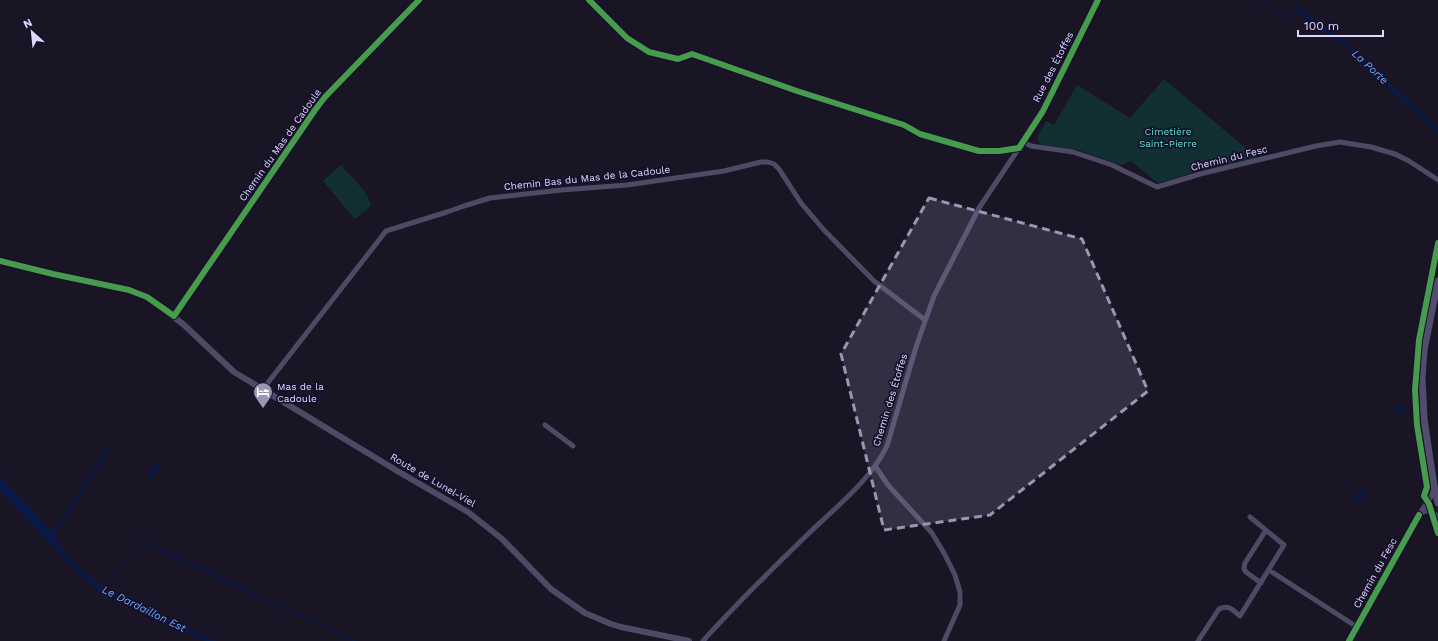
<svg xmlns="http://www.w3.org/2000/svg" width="1438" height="641" font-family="'Work Sans',sans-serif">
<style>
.green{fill:#123034}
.water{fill:#091a48}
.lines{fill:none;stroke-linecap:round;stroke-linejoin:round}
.stream{stroke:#091a48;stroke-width:1.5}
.minor{stroke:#4d4a66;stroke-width:5}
.tertiary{stroke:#4d4a66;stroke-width:6}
.secondary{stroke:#514d6c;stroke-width:7}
.cycleway-casing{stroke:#160f2b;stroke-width:8}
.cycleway{stroke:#469c4c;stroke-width:6}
.marked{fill:#9b94b3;fill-opacity:0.2;stroke:#9b94b3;stroke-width:3;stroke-dasharray:8 5;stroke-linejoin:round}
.labels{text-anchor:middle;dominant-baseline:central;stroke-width:3.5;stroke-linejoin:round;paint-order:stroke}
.street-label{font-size:10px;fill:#e0d9ff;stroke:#160f2b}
.park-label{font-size:10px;fill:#5ce8cf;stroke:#160f2b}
.poi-label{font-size:10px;fill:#e0d9ff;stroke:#160f2b;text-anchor:start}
.water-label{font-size:11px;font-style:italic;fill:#67aeff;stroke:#160f2b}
</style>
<rect width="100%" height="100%" fill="#1a1525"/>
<path class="green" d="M1164 79 1257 158 1197 171 1159 183 1155 181 1131 161 1121 165 1078 150 1043 145 1038 141V136L1046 121 1054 125 1077 85 1130 118Z
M341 165C350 176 369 192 371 206L356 218H354L323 181Z"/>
<path class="water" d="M1298 7 1352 48 1438 128V132L1392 92 1385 82 1353 52 1295 10Z
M1400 405 1404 406 1405 409 1398 414 1394 411Z
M108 446 111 447 57 531 55 536C63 558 86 574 104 587L147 532H148L105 589 109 591 216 641H205L128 605 101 594 69 564 50 543 46 540 0 490V476L53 533Z
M157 463 160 465 151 478 147 475Z
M1361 490 1365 494 1362 497 1363 499H1360L1358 502 1353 497Z
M146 542 356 641H352L145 544Z"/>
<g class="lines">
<path class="stream" d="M1260 0 1286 19 1296 9"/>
<path class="minor" d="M1023 142 1031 146 1073 152 1112 165 1157 187 1200 174 1316 146 1340 142 1371 147 1395 154 1409 161 1438 180
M174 316 315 110 325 97 419 0
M263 389 386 231 447 212 464 206 490 198 561 190 627 185 724 171 761 162H768L774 164 779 169 801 203 824 230 874 281 925 320
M545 425 573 446
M875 466 888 485 932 533 944 553 955 575 960 592V605L944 641
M1420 514C1428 508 1434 510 1438 519
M1269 570 1357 627
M1261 583 1246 572 1244 569 1245 563 1266 530
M703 641C736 604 772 569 808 534 836 507 870 481 887 446L916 347 934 296 979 208 1023 142 1043 111 1098 0
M1198 641 1219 609C1228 604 1233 610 1240 616L1284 545 1250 517
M1349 641 1422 510 1431 497 1434 488"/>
<path class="tertiary" d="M0 261 53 274 129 290 147 297 183 324 234 372 399 472 468 512 501 538 551 589 585 613 611 624 621 627 689 641"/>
<path class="secondary" d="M1438 281 1424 350 1422 377 1424 419 1434 486 1438 503"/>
<g class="cycleway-casing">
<path id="cycleway" d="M589 0 627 38 649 52 678 59 692 54 797 91 904 125 920 134 979 151H999L1019 148 1043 111 1098 0
M1438 243 1419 340 1415 390 1417 425 1427 487 1424 496 1429 504 1438 533
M0 261 53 274 129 290 147 297 174 316 315 110 325 97 419 0
M1349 641 1419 515"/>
</g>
<use href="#cycleway" class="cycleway"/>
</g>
<path class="marked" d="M929 198 1082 239 1148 391 990 515 884 530 841 354Z"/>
<defs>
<g id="hotel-pin" transform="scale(1)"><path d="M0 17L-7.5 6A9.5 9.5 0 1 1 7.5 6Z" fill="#9b94b3" stroke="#160f2b"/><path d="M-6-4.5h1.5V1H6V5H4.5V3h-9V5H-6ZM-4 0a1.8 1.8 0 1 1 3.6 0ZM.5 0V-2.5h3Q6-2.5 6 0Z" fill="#fff"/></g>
</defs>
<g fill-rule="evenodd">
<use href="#hotel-pin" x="263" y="392"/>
</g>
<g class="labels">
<g class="street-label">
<text transform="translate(1053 67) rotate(-63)">Rue des Étoffes</text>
<text transform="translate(280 145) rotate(-55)">Chemin du Mas de Cadoule</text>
<text transform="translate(1229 158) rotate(-14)">Chemin du Fesc</text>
<text transform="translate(587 178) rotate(-6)">Chemin Bas du Mas de la Cadoule</text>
<text transform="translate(890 400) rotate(-73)">Chemin des Étoffes</text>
<text transform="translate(433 480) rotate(30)">Route de Lunel-Viel</text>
<text transform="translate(1375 573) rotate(-61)">Chemin du Fesc</text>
</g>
<g class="park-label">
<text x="1168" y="131">Cimetière<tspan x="1168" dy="12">Saint-Pierre</tspan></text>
</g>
<g class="poi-label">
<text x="277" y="386">Mas de la<tspan x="277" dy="12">Cadoule</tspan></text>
</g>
<g class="water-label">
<text transform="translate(1370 67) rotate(43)">La Porte</text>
<text transform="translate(144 609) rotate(26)">Le Dardaillon Est</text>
</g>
</g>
<g transform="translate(32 32) rotate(333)" stroke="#160f2b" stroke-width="3" paint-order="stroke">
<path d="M0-3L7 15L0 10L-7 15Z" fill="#e0d9ff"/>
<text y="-6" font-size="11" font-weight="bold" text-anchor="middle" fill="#e0d9ff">N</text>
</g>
<path d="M1298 30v6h85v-6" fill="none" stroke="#e0d9ff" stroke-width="2"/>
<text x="1304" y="30" font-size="12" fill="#e0d9ff" stroke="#160f2b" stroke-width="3" paint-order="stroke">100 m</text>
</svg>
